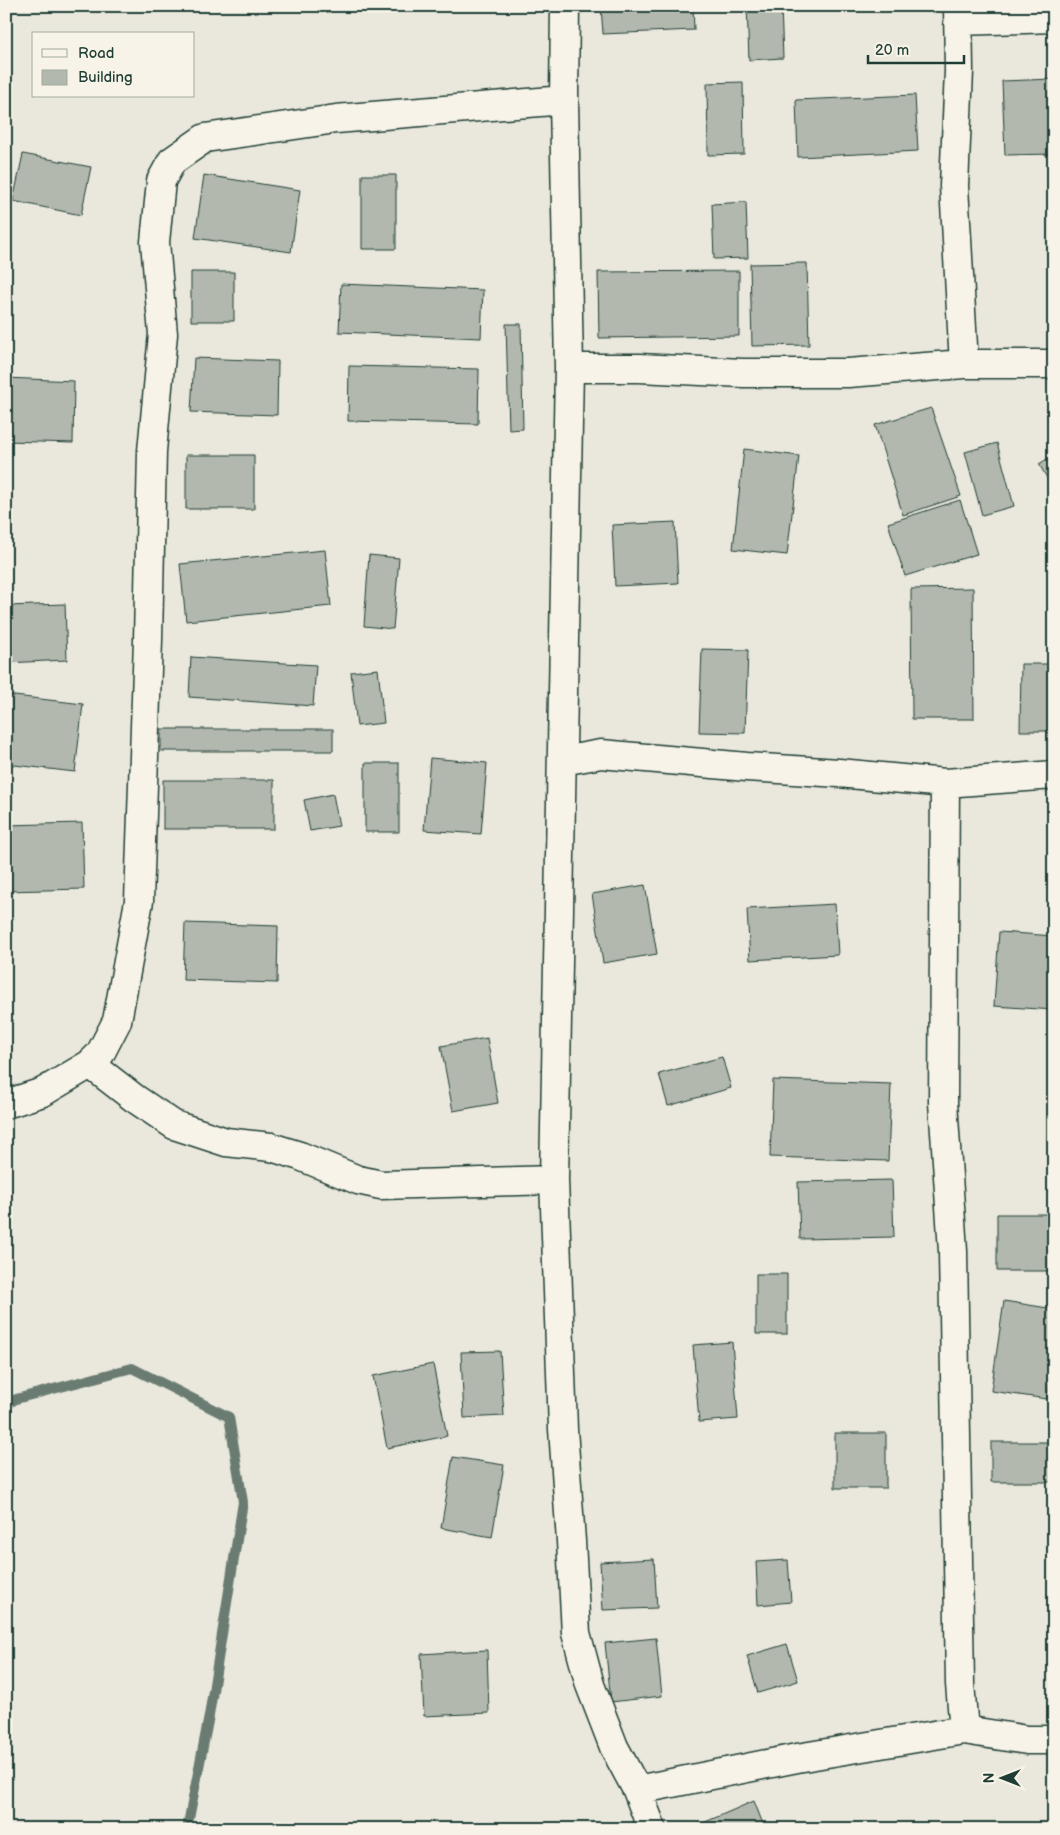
<svg xmlns="http://www.w3.org/2000/svg" width="1060" height="1835" font-family="'Balsamiq Sans',sans-serif">
<style>
.lines{fill:none;stroke-linecap:round;stroke-linejoin:round}
.stream{stroke:#6a7c72;stroke-width:10}
.building{fill:#b2b8ae;stroke:#1f3d34}
.street-casing{stroke:#1f3d34;stroke-width:31}
.street{stroke:#f7f3e8;stroke-width:28}
</style>
<rect width="100%" height="100%" fill="#eae8dd"/>
<filter id="ink" filterUnits="userSpaceOnUse"><feTurbulence type="fractalNoise" baseFrequency=".02" numOctaves="2"/><feDisplacementMap in="SourceGraphic" scale="10" xChannelSelector="R" yChannelSelector="G"/><feConvolveMatrix kernelMatrix="1 2 1 2 8 2 1 2 1" color-interpolation-filters="sRGB"/></filter>
<g filter="url(#ink)">
<g class="lines">
<path class="stream" d="M6 1405 16 1399 132 1368 229 1417 243 1502 209 1716 187 1829"/>
</g>
<path class="building" d="M601 6H693L694 30 603 34Z
M747 6H781L783 58 749 60Z
M1053 79 1054 154 1005 155 1002 81Z
M743 82 744 154 708 155 707 83Z
M915 95 918 151 798 157 796 100Z
M23 154 91 167 81 215 13 201Z
M204 175 300 190 291 252 195 238Z
M362 175H396V249H362Z
M746 202 748 258 714 259 712 204Z
M807 263 809 345 752 346 750 264Z
M739 271V336L599 338 598 272Z
M191 272H234V321H191Z
M341 284 483 290 481 338 339 332Z
M506 324H521L523 429 509 430Z
M194 358 278 361 277 415 191 412Z
M349 366 479 369 478 424 348 421Z
M6 378 74 381 73 443 6 441Z
M931 408 961 496 903 515 875 425Z
M997 443 1014 506 982 515 965 452Z
M744 449 799 456 787 555 733 549Z
M186 455H254V509H186Z
M1054 455V490L1039 464Z
M960 500 977 554 905 576 888 523Z
M675 522 678 583 615 586 612 525Z
M325 550 331 606 186 621 180 564Z
M369 555 399 558 393 629 364 626Z
M973 588 974 719H912L911 589Z
M65 604 67 660 6 663V606Z
M702 649 748 650 745 733 699 732Z
M191 657 316 665 313 706 189 697Z
M1021 664H1054V731H1020Z
M378 669 384 723 357 726 351 672Z
M6 695 83 704 75 772 6 764Z
M161 729H333V751H161Z
M430 758 487 763 481 834 424 830Z
M365 763H399V832H365Z
M163 780H274V829H163Z
M333 794 339 826 310 831 304 800Z
M82 823 84 889 6 891V825Z
M645 885 657 954 603 963 592 894Z
M835 904 838 955 750 960 747 909Z
M185 923 278 926 277 983 183 980Z
M999 932 1054 936V1010L994 1006Z
M487 1038 498 1103 453 1111 441 1046Z
M722 1057 731 1088 668 1106 659 1074Z
M773 1080 891 1084 888 1161 770 1157Z
M892 1180 894 1237 800 1239 798 1182Z
M997 1214H1054V1271H997Z
M756 1274H787V1334H756Z
M1004 1301 1054 1309V1357L1047 1399 991 1391Z
M732 1342 738 1419 699 1422 693 1345Z
M500 1351 504 1416 464 1418 461 1352Z
M433 1364 447 1436 387 1448 373 1376Z
M835 1433H886V1488H835Z
M991 1442H1054V1482H991Z
M453 1457 504 1465 492 1537 441 1528Z
M654 1559 657 1608 603 1610 600 1562Z
M788 1560 791 1602 758 1605 756 1562Z
M656 1638 662 1696 611 1702 605 1643Z
M787 1644 798 1681 758 1693 747 1656Z
M487 1650 489 1713 424 1716 421 1654Z
M754 1801 765 1829H689Z"/>
<g class="lines">
<g class="street-casing">
<path id="street" d="M565 6 564 100 569 368 554 1180 563 1429 571 1541 576 1633 590 1685 614 1747 637 1790 652 1829
M958 6 959 71 954 186 964 364
M958 21 1054 18
M569 368H639L743 373H848L964 364H1054
M562 761 601 754 747 767 839 773 945 783 1054 775
M945 783 943 1102 953 1251 960 1684 964 1730
M90 1064 134 1098 174 1125 226 1142 271 1147 300 1156 358 1180 381 1185 554 1180
M6 1104 43 1092 90 1064 100 1054 117 1021 139 901 148 640 152 451 163 334 155 242 161 181 172 161 205 138 336 119 564 100
M637 1790 797 1758 964 1730 1027 1740H1054"/>
</g>
<use href="#street" class="street"/>
</g>
</g>
<rect width="1060" height="1835" fill="none" stroke="#f7f3e8" stroke-width="25"/>
<rect x="12" y="12" width="1035" height="1810" fill="none" stroke="#1f3d34" stroke-width="2" filter="url(#ink)"/>
<rect x="32" y="32" width="162" height="65" fill="#f7f3e8" stroke="#a1aaa0"/>
<rect x="42" y="49" width="25" height="8" fill="#f7f3e8" stroke="#a1aaa0"/>
<text x="78" y="58" font-size="15" fill="#1f3d34">Road</text>
<rect x="42" y="70" width="25" height="15" fill="#b2b8ae" stroke="#a1aaa0"/>
<text x="78" y="82" font-size="15" fill="#1f3d34">Building</text>
<g transform="translate(1002 1778) rotate(270)" stroke="#f7f3e8" stroke-width="4" paint-order="stroke">
<path d="M0-4L9 19L0 12L-9 19Z" fill="#1f3d34"/>
<text y="-8" font-size="14" font-weight="bold" text-anchor="middle" fill="#1f3d34">N</text>
</g>
<path d="M868 55v8h96v-8" fill="none" stroke="#1f3d34" stroke-width="2.5"/>
<text x="875" y="55" font-size="15" fill="#1f3d34" stroke="#f7f3e8" stroke-width="4" paint-order="stroke">20 m</text>
</svg>
